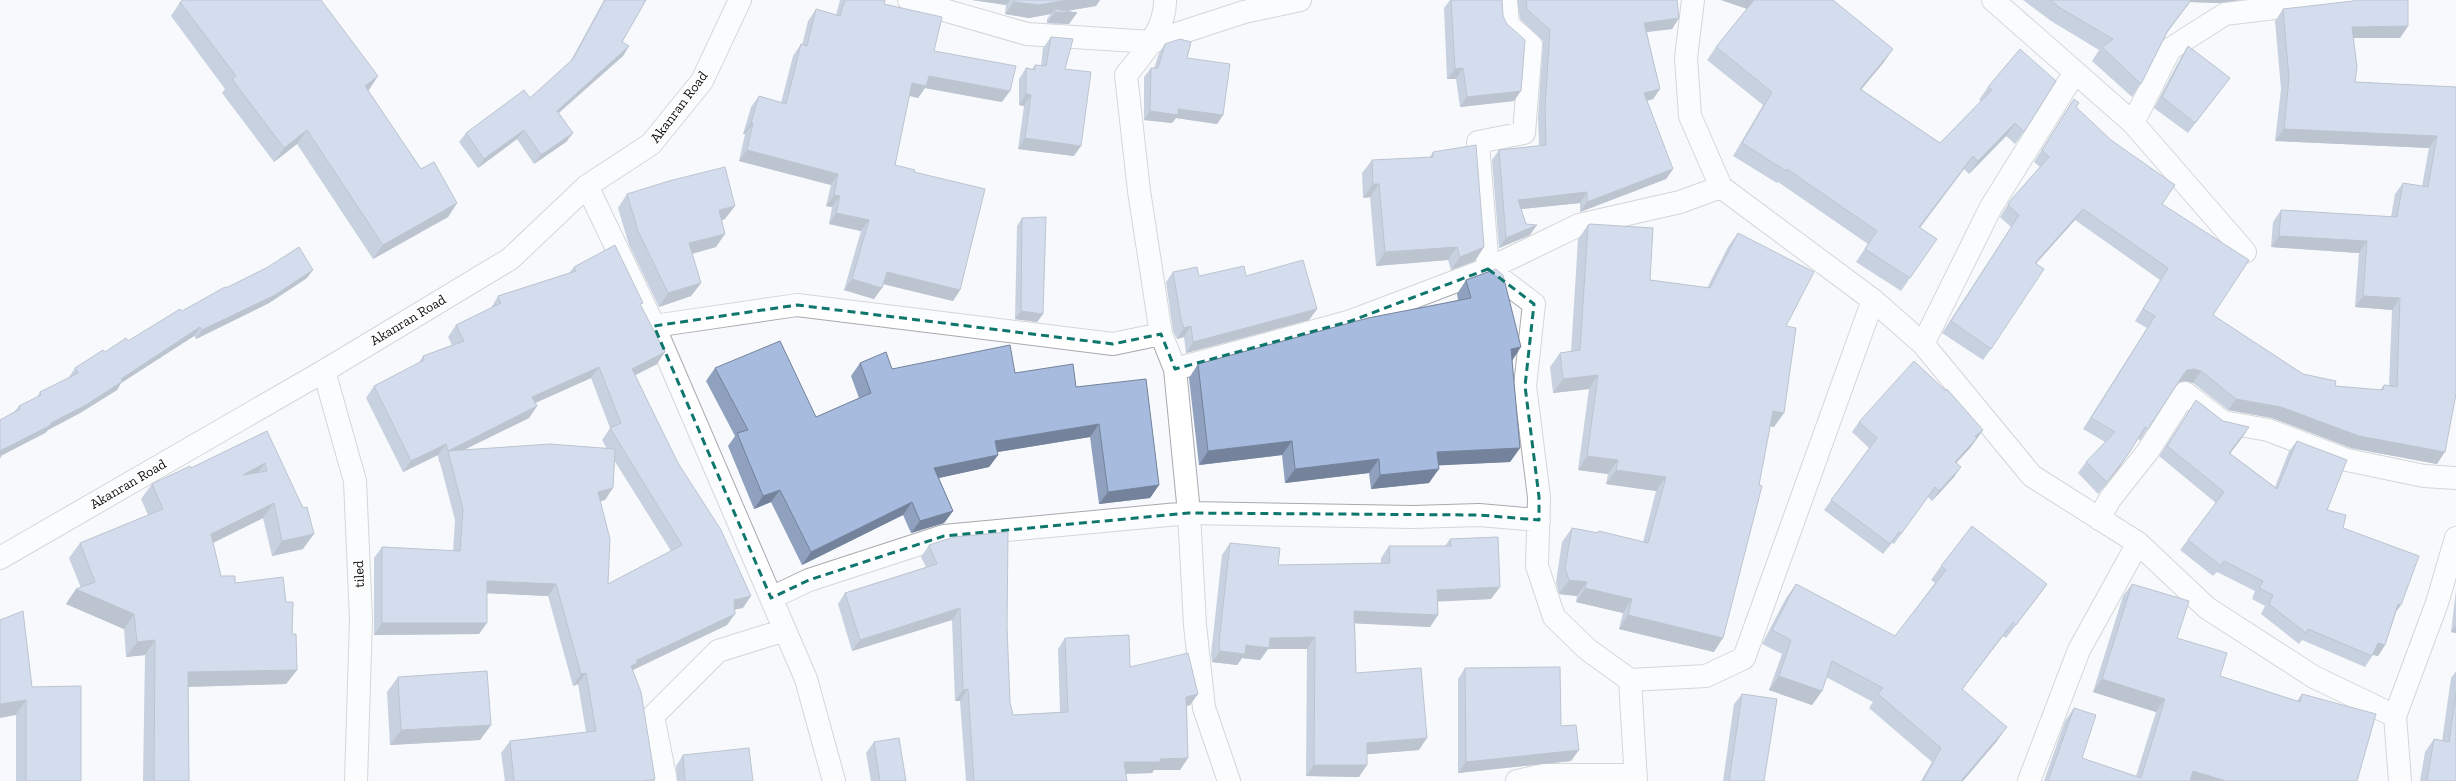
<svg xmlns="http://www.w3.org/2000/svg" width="2456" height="781" font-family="'Zilla Slab',serif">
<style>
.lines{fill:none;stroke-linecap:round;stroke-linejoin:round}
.minor-casing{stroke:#a8aaae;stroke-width:24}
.secondary-casing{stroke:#a8aaae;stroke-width:24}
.minor{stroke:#fff;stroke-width:22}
.secondary{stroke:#fff;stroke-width:22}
.wall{fill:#8fa1be;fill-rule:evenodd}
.shaded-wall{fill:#74839b}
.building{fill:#a6bbdd;stroke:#74839b;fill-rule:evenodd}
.marked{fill:none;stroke:#0f766e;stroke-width:3;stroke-dasharray:8 5;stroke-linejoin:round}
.labels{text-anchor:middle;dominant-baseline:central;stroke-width:3;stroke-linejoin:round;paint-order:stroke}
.street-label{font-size:14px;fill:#0d0e0f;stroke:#fff}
</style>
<rect width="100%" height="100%" fill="#f7f9fc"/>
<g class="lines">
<g class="minor-casing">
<path id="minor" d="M909 0 1027 34 1152 42 1244 12 1300 0
M1165 0C1166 28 1143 54 1126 75L1139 191 1161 334 1175 369 1189 513 1195 625 1204 708 1229 781
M1506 0 1508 25 1531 45 1524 133 1478 142 1488 269 1534 304 1525 386 1539 497 1537 566 1554 617 1587 649 1630 680 1706 676 1744 658 1873 300
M1693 0 1686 58 1690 116 1721 187 1873 300 1923 344 2032 476 2138 543 2207 608 2314 677 2395 716
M1993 0 2133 123 2245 252
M2133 123 2170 49 2225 14 2343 0
M587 186 654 326 806 679 834 781
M654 326 797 305 1113 344 1161 334
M1923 344 1991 207 2075 72
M1175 369 1351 321 1488 269 1579 225 1680 202 1721 187
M324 371 355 481 361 619 356 781
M2099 519 2110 499 2148 451 2185 393 2223 422 2268 430 2347 460 2424 476 2456 478
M771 598 809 580 944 536 1189 513 1413 517 1479 515 1539 520
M1630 680 1636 781
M666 781 653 716 718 651 785 630
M1517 781 1544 775H1635
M2029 781 2079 650 2138 543
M2400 781 2395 716 2437 603 2456 538"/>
</g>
<g class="secondary-casing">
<path id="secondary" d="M0 558 324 371 510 259 587 186 651 144 702 81 740 0"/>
</g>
<use href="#minor" class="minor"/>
<use href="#secondary" class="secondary"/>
</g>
<path class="wall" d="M604 0H646L622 42 629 46 623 56 559 113 573 133 566 142 534 164 517 139 478 168 459 142 466 133 530 98 570 62Z
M840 0H885L884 4 934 51 1002 102 925 88 918 98 909 96 895 165 914 172 960 290 953 301 883 284 874 299 844 290 861 231 829 224 832 207 826 206 831 185 739 161 745 134H743L751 107 759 96 781 103 793 56 801 44 802 45 808 21 816 9 836 15Z
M972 0H1100L1096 6 1067 11 1069 24 1047 23V19L1051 14 1029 18 1005 14 1006 5Z
M1450 0H1502L1503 16 1514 101 1460 107 1456 79H1447L1444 8Z
M1517 0H1677L1679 18 1672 29 1647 32 1660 89 1653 99 1647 101 1673 169 1666 179 1580 212V203L1521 209 1530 235 1499 248 1492 160 1499 150 1539 146 1538 117 1543 41 1520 19Z
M1721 0H1833L1884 62 1861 89 1940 143 1981 101 1979 100 1988 87 2020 49 2024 132 2015 144 2006 136 1969 174 1964 169 1920 228 1910 278 1901 291 1856 262 1868 244 1778 182 1777 183 1733 156 1763 105 1707 60 1716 47 1747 9Z
M2023 0H2241L2219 3 2190 2 2167 33 2141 84 2132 97 2092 61 2099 50 2051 21Z
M180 2 369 90H368L421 169 457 203 448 217 373 259 297 144 274 162 222 93 225 89 171 16Z
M2283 9 2408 26 2400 38H2353L2355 82 2456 87 2437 464 2351 448 2272 418 2228 410 2193 383 2186 381 2179 382 2176 385 2140 441 2138 439 2119 468 2098 494 2078 473 2086 462 2105 442 2083 429 2147 328 2135 321 2160 280 2075 220 2036 264 1991 349 1983 360 1942 333 2011 227 2000 217 2010 201 2040 167 2034 162 2066 111 2074 99 2076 107 2162 204 2213 315 2303 374 2335 386 2380 390 2384 385 2389 386 2392 310 2355 307 2359 253 2271 247 2273 222 2281 210 2391 217 2395 194 2403 183 2422 186 2429 148 2275 141 2281 89 2275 21Z
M1051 37 1065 69 1074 156 1018 149 1024 106 1019 105V79L1026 68 1032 69 1035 65 1041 66 1043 48Z
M1165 44 1187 58 1223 115 1217 124 1176 118 1172 123 1144 120V77L1151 68H1154L1159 53Z
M2188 46 2230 78 2188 133 2154 108 2181 57Z
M1433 152 1475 261 1451 270 1448 260 1376 266 1370 197 1363 198 1362 173 1372 160 1429 158Z
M627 194 725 219 722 220 716 247 692 254 701 283 691 296 659 307 629 245 618 208Z
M1022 218 1043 314 1037 322 1015 319 1017 226Z
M1588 225 1650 280 1707 288 1728 247 1738 233 1786 326 1774 427 1770 426 1714 652 1619 629 1623 613 1576 602 1577 596 1559 594 1556 582 1562 542 1572 528 1597 533 1599 531 1643 542 1656 491 1606 484 1608 474 1578 470 1589 389 1553 393 1550 367 1560 353 1571 352 1578 239Z
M268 267 307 278 269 303 196 339 194 336 121 383 117 390 80 413 48 430 45 433 1 456H2L0 459V420L14 412 19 406 37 397 40 392 69 378V377L75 368 128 341 226 288Z
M574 267 641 305 657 364 635 375 743 608 735 609 727 625 632 670 655 779 654 781H505L501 753 510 741 586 732 578 684 573 686 548 596 487 593 479 634 374 635V558L382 547 453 551 455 520 440 463V462H439L438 455 403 472 366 398 374 386 418 364 423 356 452 345 448 337 456 325 491 308 498 296 569 273ZM591 378 610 428 602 440 607 449 464 450 529 418 537 406 535 403ZM614 460 671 551 608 584 600 501 605 500Z
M1173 272 1199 276H1246L1317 309 1309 320 1186 353 1184 337 1177 339 1173 331 1166 282Z
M1466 280 1512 360 1520 448 1510 462 1438 465 1429 483 1371 489 1369 473 1285 483 1282 455 1199 465 1189 378 1198 364 1458 300 1457 294Z
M860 363 892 369 1015 373 1076 387 1159 485 1150 498 1099 504 1090 437 997 452 998 455 989 467 939 478 953 511 944 523 911 533 903 515 802 565 771 502 754 509 728 446 735 436 706 381 715 368 816 417 859 398 851 376Z
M2196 400 2223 421 2249 427 2230 453 2275 487 2289 451 2297 441 2327 510 2343 528 2396 613 2385 645 2378 656 2373 655 2365 667 2302 640 2299 644 2261 614 2265 606 2252 599 2255 591 2217 572 2213 576 2180 550 2216 503 2159 456Z
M1859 422 1983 430 1970 448 1956 463 1954 477 1932 501 1928 497 1894 544 1892 543 1883 554 1824 510 1869 448 1852 432Z
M267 431 303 549 272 556 263 518 213 543 221 576 235 583 286 602 292 634 297 670 286 684 188 687 189 781H143L145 655 126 657 124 629 66 604 76 589 81 588 69 558 80 543 148 515 141 499 152 484 191 468Z
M1450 539 1491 599 1438 601V615L1430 627 1355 623 1356 673 1419 750 1367 754 1359 777 1306 776 1307 649H1268L1260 660 1242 658 1237 665 1212 662 1211 654 1222 555 1230 543 1278 565 1381 563V558L1389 546H1445Z
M929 545 1007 627 1010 703 1013 715 1060 712 1058 649 1065 638 1130 667 1198 694 1190 705 1187 706 1188 758 1180 770H1154L1152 773 1126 774 1127 781H966L960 701H955L952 620 852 651 838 604 845 593 926 567 921 557Z
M1941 566 2047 584 2037 598 2006 638 2003 636 1962 689 1997 741 1963 781H1921L1932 762 1869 708 1873 702 1826 677 1822 691 1812 705 1769 690 1782 654 1762 644 1786 598 1796 584 1895 636 1935 583 1931 580Z
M2132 584 2177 638 2220 676 2297 701 2302 694 2357 781H2044L2065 721 2074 708 2082 758 2136 776 2156 712 2093 692 2123 596Z
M2456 590V633L2451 632Z
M1465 668 1561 726 1571 761 1458 773V679Z
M2456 671V781H2420L2425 752 2434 739 2442 741 2451 678Z
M398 677 491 725 480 740 390 745 387 692Z
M32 687 81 781H16V715Z
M1742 694 1764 781H1723L1734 704Z
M874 742 906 781H871L866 753Z
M683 755 753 781H677L676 766Z"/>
<path class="shaded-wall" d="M972 0H1010L1006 5Z
M1069 0H1100L1096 6 1060 12 1077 13 1069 24 1047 23 1055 12V9L1051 14 1029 18 1005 14 1014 2Z
M1721 0H1754L1748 9Z
M2191 0H2241L2219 3 2190 2 2159 43Z
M1679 18 1672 29 1637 33 1644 23Z
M2408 26 2400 38H2344L2352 27Z
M629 46 623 56 550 120 557 111Z
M1893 49 1884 62 1851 102 1860 89Z
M1463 68 1456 79H1447L1455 69Z
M378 76 369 90 355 100 365 86Z
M929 76 1010 91 1002 102 925 88 918 98 904 94 912 83Z
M1660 89 1653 99 1637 103 1644 93Z
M1521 91 1514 101 1460 107 1467 97Z
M1026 94 1031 95 1024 106 1019 105Z
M1178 109 1223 115 1217 124 1176 118 1172 123 1144 120 1150 111Z
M751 122 753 123 745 134H743Z
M2015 123 2006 136 1969 174 1978 161Z
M2284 129 2437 136 2429 148 2275 141Z
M307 130 297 144 274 162 284 148Z
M524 130 517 139 478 168 484 159Z
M573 133 566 142 534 164 541 155Z
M1025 138 1081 146 1074 156 1018 149Z
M747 150 838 174 831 185 739 161Z
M1973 156 1964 169 1910 240 1919 227Z
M1673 169 1666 179 1580 212 1587 202Z
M1373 184H1379L1370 197 1363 198Z
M1587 192 1580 203 1511 210 1518 200Z
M834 195 840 196 832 207 826 206Z
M457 203 448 217 373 259 383 245Z
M735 206 725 219 710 224 719 210Z
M2083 209 2075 220 2026 274 2035 263Z
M836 213 869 220 861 231 829 224Z
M1537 225 1530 235 1499 248 1506 238Z
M725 234 716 247 679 257 689 243Z
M2279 236 2367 241 2359 253 2271 247Z
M1457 247 1448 260 1376 266 1385 252Z
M1484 247 1475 261 1451 270 1460 257Z
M313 270 307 278 269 303 196 339 202 330Z
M887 272 960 290 953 301 879 283Z
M852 279 882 288 874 299 844 290Z
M701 283 691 296 659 307 668 293Z
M2363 296 2400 298 2392 310 2355 307Z
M1317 309 1309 320 1186 353 1193 342Z
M1021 311 1043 314 1037 322 1015 319Z
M1191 326 1184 337 1177 339 1184 328Z
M200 327 194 336 121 383 117 390 80 413 48 430 45 433 0 456V451L121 379Z
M1521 347 1512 361 1511 349Z
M665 352 657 364 624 381 632 369Z
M599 367 591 378 524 408 532 397Z
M2194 369 2201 371 2193 383 2186 381 2179 382 2174 386 2183 375 2187 370Z
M1598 375 1589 389 1553 393 1563 379Z
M2236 399 2281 407 2445 452 2437 464 2351 448 2272 418 2228 410Z
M537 406 529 418 449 457 448 451 439 462 448 451Z
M1773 411 1784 413 1774 427 1763 425Z
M1099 424 1090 437 986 454 995 441Z
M2249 427 2242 438 2222 464 2229 453Z
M1983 430 1970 448 1948 472 1975 436Z
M1292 441 1282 455 1199 465 1208 451Z
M446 444 438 455 403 472 411 461Z
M1520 448 1510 462 1427 466 1437 452Z
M998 455 989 467 925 481 934 468Z
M1587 456 1618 460 1608 474 1578 470Z
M2127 456 2119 468 2098 494 2107 482Z
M1379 459 1369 473 1285 483 1295 469Z
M265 463 254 478 243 475Z
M1961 467 1954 477 1932 501 1939 491Z
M1439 469 1429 483 1371 489 1380 475Z
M1616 470 1666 477 1656 491 1606 484Z
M1159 485 1150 498 1099 504 1108 492Z
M613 488 605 500 590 503 598 492Z
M780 490 771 502 754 509 763 496Z
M912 502 903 515 802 565 811 552Z
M274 503 263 518 200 549 211 534Z
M953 511 944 523 911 533 920 521Z
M314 534 303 549 272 556 282 541Z
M1569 580 1587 582 1577 596 1559 594Z
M487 581 556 584 548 596 479 593Z
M2047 584 2037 598 2006 638 2016 625Z
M1500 587 1491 599 1429 602 1437 590Z
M1585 588 1632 599 1623 613 1576 602Z
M76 589 134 614 124 629 66 604Z
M751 596 743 608 726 611 734 600Z
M2398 604 2401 605 2393 616Z
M960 608 952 620 852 651 860 640Z
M1354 611 1438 615 1430 627 1346 623Z
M735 614 727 625 633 670 629 674 631 666 637 660Z
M1628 615 1723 638 1714 652 1619 629Z
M2013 622 2003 636 1952 703 1962 689Z
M382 623H487L479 634 374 635Z
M2456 626V633L2451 632Z
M1315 637 1307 649H1268L1260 660 1242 658 1237 665 1212 662 1220 651 1246 645 1270 638Z
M155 640 145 655 126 657 137 642Z
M2378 643 2385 645 2378 656 2371 654Z
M297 670 286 684 177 687 188 672Z
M586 673 578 684 573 686 581 674Z
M1779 676 1822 691 1812 705 1769 690Z
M2102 679 2165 699 2156 712 2093 692Z
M968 689 960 701H955L963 690Z
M1198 694 1190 705 1178 708 1186 697Z
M26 700 16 715 0 718V704Z
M491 725 480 740 390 745 401 730Z
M2007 727 1997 741 1963 781H1961Z
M1427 738 1419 750 1359 755 1367 743Z
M1579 750 1571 761 1458 773 1466 762Z
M1188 758 1180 770H1154L1152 773 1116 774 1124 762 1160 759Z
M1314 765H1367L1359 777 1306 776Z
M2193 771 2226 781H2186Z"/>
<path class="building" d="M183 0H321L378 76 365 86 421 169 434 162 457 203 383 245 307 130 284 148 232 79 236 76 180 2Z
M605 0H646L622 42 629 46 557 111 573 133 541 155 524 130 484 159 466 133 524 90 530 98 573 59Z
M845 0H885L884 4 942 17 934 51 1016 66 1010 91 929 76 926 86 912 83 895 165 915 170 914 172 985 189 960 290 887 272 882 288 852 279 869 220 836 213 840 196 834 195 838 174 747 150 753 123 751 122 759 96 786 104 801 44 807 46 816 9 840 16Z
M1014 0H1069L1038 5 1014 2Z
M1451 0H1502L1503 16 1507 24 1525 40 1521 91 1467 97 1463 68 1455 69Z
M1526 0H1677L1679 18 1644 23 1660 89 1644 93 1673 169 1587 202V192L1518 200 1526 224 1537 225 1506 238 1499 150 1546 145 1545 106 1550 30 1527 9Z
M1754 0H1833L1893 49 1860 89 1940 143 1992 90 1988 87 2020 49 2056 81 2024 132 2015 123 1978 161 1973 156 1919 227 1937 239 1910 278 1865 249 1877 231 1787 169 1786 171 1742 143 1772 92 1716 47Z
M2050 0H2191L2168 30 2141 84 2102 47 2113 39 2060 8Z
M2354 0H2408V26L2352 27 2357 67 2355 82 2456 87V394L2445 452 2359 436 2281 407 2236 399 2201 371 2194 369 2187 370 2183 375 2148 429 2145 427 2127 456 2107 482 2086 462 2115 432 2091 418 2155 316 2143 309 2168 268 2083 209 2035 263 2044 269 1991 349 1951 321 2019 215 2008 205 2010 201 2049 157 2042 150 2074 99 2079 103 2076 107 2111 140 2175 185 2162 204 2249 260 2213 315 2303 374 2336 381 2335 386 2383 390 2384 385 2397 387 2400 298 2363 296 2367 241 2279 236 2281 210 2397 217 2403 183 2428 187 2437 136 2284 129 2289 78 2283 9 2353 1Z
M1055 9 1077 13 1055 12Z
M1051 37 1073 39 1065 69 1091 72 1081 146 1025 138 1031 95 1026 94V68L1035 70V65L1046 66Z
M1180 39 1191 42 1187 58 1230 64 1223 115 1178 109V115L1150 111 1151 68H1158L1165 44Z
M2188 46 2230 78 2195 123 2162 97Z
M1476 145 1484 247 1460 257 1457 247 1385 252 1379 184H1373L1372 160 1433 157V152Z
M725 167 735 206 719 210 725 234 689 243 701 283 668 293 638 231 627 194 669 181Z
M1046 217 1043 314 1021 311 1022 218Z
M1590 224 1653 228 1650 280 1710 288 1738 233 1814 272 1786 326 1796 328 1784 413 1773 411 1759 485 1762 486 1723 638 1628 615 1632 599 1585 588 1587 582 1569 580 1565 568 1572 528 1598 533 1599 531 1648 543 1666 477 1616 470 1618 460 1587 456 1598 375 1563 379 1560 353 1580 350 1588 225Z
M615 245 643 303 640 304 665 352 632 369 678 463 721 530 751 596 734 600 735 614 637 660V663L631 666 641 692 655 779 645 781H514L510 741 596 731 586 673 581 674 556 584 487 581V623H382V547L460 551 463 509 448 451 550 444 615 449 613 488 598 492 610 539 608 584 682 545 610 428 621 423 599 367 532 397 537 406 448 451 446 444 411 461 374 386 424 360 423 356 464 341 456 325 501 303 498 296 576 271 574 267Z
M299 247 313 270 275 295 202 330 200 327 121 379 123 381 86 405 51 423V425L0 451V420L20 409 19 406 41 395 40 392 78 373 75 368 103 350 105 352 126 338 128 341 180 309 182 311 225 287 226 288 268 267Z
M1303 260 1317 309 1193 342 1191 326 1184 328 1181 320 1173 272 1197 267 1199 276 1244 266 1246 276Z
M1496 269 1503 275 1521 347 1511 349 1520 448 1437 452 1439 469 1380 475 1379 459 1295 469 1292 441 1208 451 1198 364 1368 318 1471 298 1466 280Z
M780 341 816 417 871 393 860 363 886 352 892 369 1010 345 1015 373 1073 364 1076 387 1146 379 1159 485 1108 492 1099 424 995 441 998 455 934 468 953 511 920 521 912 502 811 552 780 490 763 496 737 433 748 430 715 368Z
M1914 361 1946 391 1947 389 1983 430 1975 436 1977 438 1955 462 1961 467 1939 491 1935 487 1901 534 1899 532 1890 544 1831 500 1877 438 1859 422Z
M2196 400 2223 421 2249 427 2229 453 2277 489 2297 441 2347 460 2327 510 2346 515 2343 528 2419 556 2401 605 2398 604 2385 645 2378 643 2372 656 2308 629 2306 633 2269 604 2273 595 2259 588 2263 581 2224 561 2221 566 2188 540 2224 492 2167 446Z
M267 431 303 508 307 507 314 534 282 541 274 503 211 534 221 576H235V583L283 577 286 602H293L292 634H296L297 670 188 672 189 781H154L155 640 137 642 134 614 76 589 95 582 80 543 163 509 152 484 190 466 191 468ZM265 463 267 471 243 475Z
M1972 526 2047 584 2016 625 2013 622 1962 689 2007 727 1961 781H1923L1941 748 1878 694 1883 688 1832 661 1822 691 1779 676 1791 640 1772 630 1796 584 1895 636 1946 570 1941 566Z
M1008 532 1007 627 1010 703 1013 715 1068 712 1065 638 1129 635 1130 667 1188 653 1198 694 1186 697 1188 758 1160 759V762H1124L1127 781H974L968 689 963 690 960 608 860 640 845 593 937 564 929 545 954 537Z
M1498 537 1500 587 1437 590 1438 615 1354 611 1356 673 1421 668 1427 738 1367 743V765H1314L1315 637 1270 638 1269 648 1246 645 1245 654 1220 651 1219 642 1230 543 1280 548 1278 565 1390 563 1389 546H1451L1450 539Z
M2132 584 2189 601 2177 638 2227 653 2220 676 2300 702 2302 694 2376 714 2357 781H2226L2193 771 2190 781H2048L2074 708 2096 715 2082 758 2141 778 2165 699 2102 679Z
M23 611 32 687 81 686V781H26V700L0 704V620Z
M1560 667 1561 726 1576 725 1579 750 1466 762 1465 668Z
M487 671 491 725 401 730 398 677Z
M2456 693V781H2427L2434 739 2449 742Z
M1742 694 1777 699 1764 781H1729Z
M899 738 906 781H880L874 742Z
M749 748 753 781H685L683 755Z"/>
<path d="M0 0H2456V781H0ZM1488 269 1534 304 1525 386 1539 497V520L1479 515 1189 513 944 536 809 580 771 598 654 326 797 305 1113 344 1161 334 1175 369 1351 321Z" fill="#f7f9fc" fill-opacity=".55" fill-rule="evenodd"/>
<path class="marked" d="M1488 269 1534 304 1525 386 1539 497V520L1479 515 1189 513 944 536 809 580 771 598 654 326 797 305 1113 344 1161 334 1175 369 1351 321Z"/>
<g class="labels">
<g class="street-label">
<text transform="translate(679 107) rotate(-53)">Akanran Road</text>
<text transform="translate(408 320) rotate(-31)">Akanran Road</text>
<text transform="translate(128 484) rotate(-30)">Akanran Road</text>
<text transform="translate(359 574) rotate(-92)">tiled</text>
</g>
</g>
</svg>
